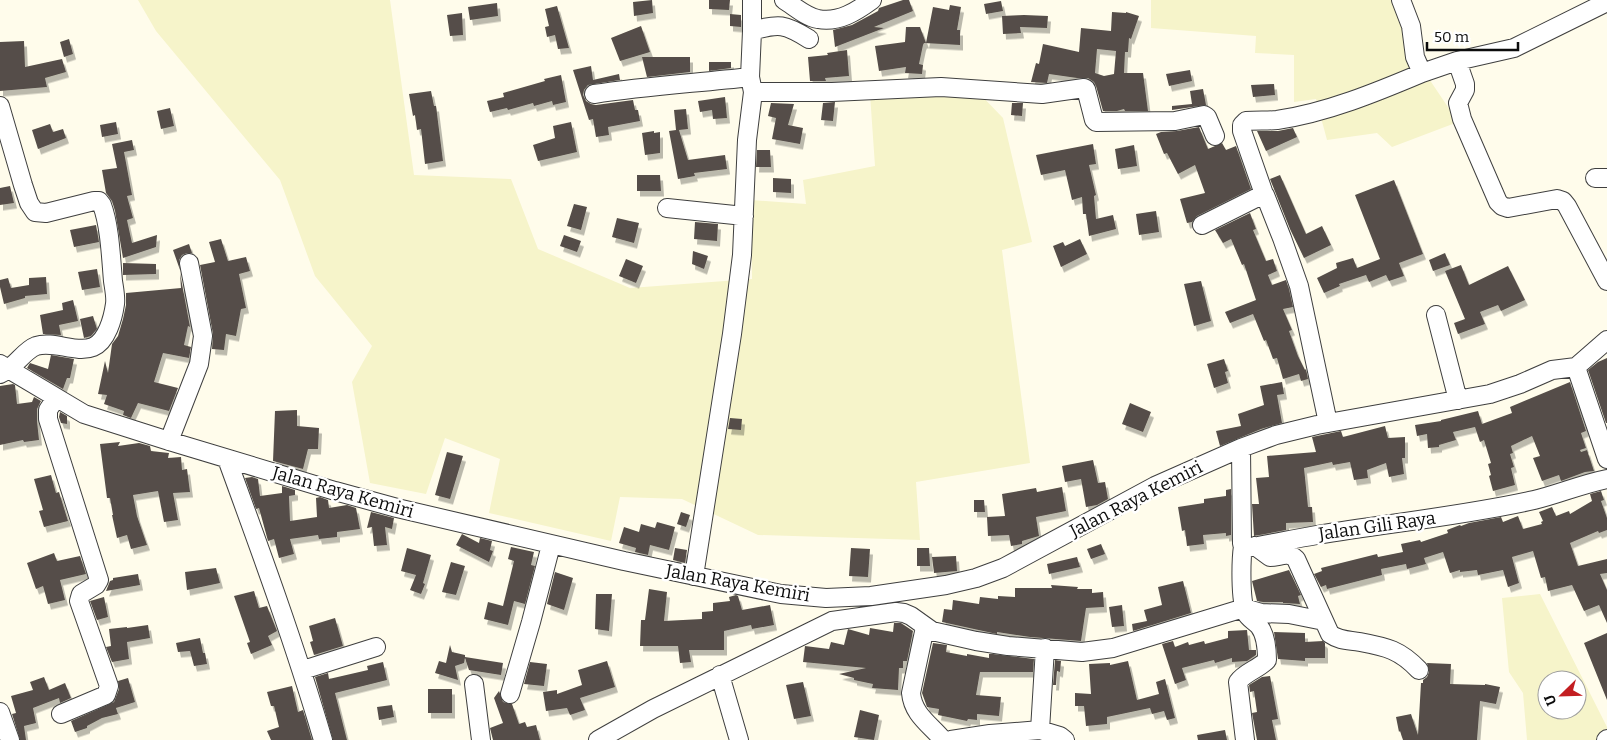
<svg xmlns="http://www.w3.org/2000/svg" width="1607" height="740" font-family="Bitter,serif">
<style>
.farmland{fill:#f6f4ca;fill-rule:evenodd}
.building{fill:#554e48;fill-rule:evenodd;filter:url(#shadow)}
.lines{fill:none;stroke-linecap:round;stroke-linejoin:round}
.minor-casing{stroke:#3f3f3f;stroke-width:20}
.minor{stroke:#fff;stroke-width:18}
.labels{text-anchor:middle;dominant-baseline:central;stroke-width:5;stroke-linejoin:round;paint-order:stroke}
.street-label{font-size:18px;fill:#0c0c0c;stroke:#fff}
</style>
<defs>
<filter id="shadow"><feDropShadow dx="3" dy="5.5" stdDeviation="0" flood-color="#0004"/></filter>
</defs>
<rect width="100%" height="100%" fill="#fffceb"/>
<path class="farmland" d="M138 0H390L414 175 511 179 538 249 630 288 752 279 751 200 806 204 803 180 875 166 870 94 977 91 1003 118 1032 242 1002 250 1030 463 916 482 920 540 758 535 682 499 620 497 611 541 489 513 500 459 445 438 426 494 370 483 352 382 372 346 315 276 280 180 156 31Z
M1151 0H1404L1417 61 1458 122 1392 147 1377 133 1327 140 1316 99 1294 102V55L1255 53 1256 36 1151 28Z
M1540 594 1607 727V740H1527L1523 693 1509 672 1502 598ZM1547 680H1577V710H1547Z"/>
<path class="building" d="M652 0 653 13 634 16 633 2Z
M709 0H730L729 10 709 9Z
M903 0H909L913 11 874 27 884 28 835 47 833 30 852 25 878 11 879 8Z
M1001 1 1003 11 986 14 984 4Z
M497 3 498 16 470 20 468 7Z
M950 5 961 7 957 30H960V45L924 43 923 45 919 64 923 65 922 74 905 73 906 67 879 71 875 46 905 42 906 27H920L926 43 933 7 949 10Z
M557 6 569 48 558 49 555 35 547 37 545 27 549 26 545 9Z
M1112 12 1126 13V12L1139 16 1131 39 1129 38 1128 52H1125L1124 73H1143L1148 111H1125L1124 109 1117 111H1103L1096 86 1094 82 1088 78H1077L1049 74 1047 83 1031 82 1036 63 1039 64 1043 44 1079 52 1081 28 1111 31ZM1097 49 1116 51 1114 74 1104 76 1095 73Z
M462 13 463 35 450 36 447 15Z
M730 14 741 15V27L730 26Z
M1024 15 1048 16 1047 28 1020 27 1021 33 1003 34 1002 16Z
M641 26 650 52 620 61 611 38Z
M69 39 73 54 64 57 60 42Z
M24 41 25 67 62 59 66 72 45 78 47 87 0 91V42Z
M847 50 849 76 825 78 826 81H810L808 57 828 55 827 53Z
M642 57H690V72L647 77Z
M709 62H731V68L709 71Z
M591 66 593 80 619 74 620 80 588 85 584 90 583 95 586 101 591 104 596 105 633 100 635 110H638L640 121 608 127 609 135 596 137 593 119 589 120 573 70Z
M1190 70 1192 81 1169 86 1166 74Z
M561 75 566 102 553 105 552 101 534 106 533 103 508 110 507 108 490 112 487 101 504 97 503 93 545 81 544 79Z
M1274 84 1275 95 1253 97 1251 85Z
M1203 89 1206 105 1172 110V106L1192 104 1190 91Z
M431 91 434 106H436L443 161 425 164 421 129 417 130 415 115 413 116 409 94Z
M725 97 727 118 713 119 712 110 700 112 698 101Z
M835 102 833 121 821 120 823 103Z
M771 103 794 104 788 125 803 128 800 144 772 139 776 118 768 116Z
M1012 103H1023L1022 116 1011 115Z
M170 108 174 126 161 129 157 111Z
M686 109 688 129 679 130 688 160 725 155 727 169 694 173 695 176 678 179 669 131 676 130 674 110Z
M116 122 118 134 102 137 100 125Z
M571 122 577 152 538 161 533 145 555 138 553 126Z
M50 124 53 132 63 129 66 138 38 149 32 130Z
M1199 127 1208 149 1222 143 1226 150 1236 146 1251 189 1197 216 1192 222 1187 223 1180 199 1205 193 1195 165 1178 174 1167 153 1164 154 1156 134 1161 132 1177 131Z
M1293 128 1297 137 1266 151 1257 131H1278Z
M654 131V133L660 132V153L645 155 642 133Z
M132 140 134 150 124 152 132 195 127 196 133 218 127 220 132 243 157 235 156 247 123 258 115 211 112 201 106 193 102 170 117 168 112 144Z
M1093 144 1096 164 1089 165 1096 195 1094 196 1096 219 1113 215 1116 229 1089 236 1086 214H1083L1082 197 1072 200 1065 170 1041 175 1036 155Z
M1134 145 1137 166 1118 169 1115 149Z
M757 150H770L771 167H756Z
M637 175H660L661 191H637Z
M1280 175 1306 234 1322 226 1331 245 1304 258 1290 229 1270 179Z
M773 178 791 179V193L773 192Z
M1394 180 1423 254 1399 263 1404 276 1389 281 1386 275 1369 282 1366 275 1339 284 1340 286 1324 293 1317 278 1337 268 1336 263 1353 258 1357 268 1380 259 1355 195Z
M10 186 14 203 0 205V188Z
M574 204 587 207 581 230 567 226Z
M1156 211 1159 232 1139 235 1136 214Z
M1250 213 1256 229 1253 230 1266 261 1273 259 1277 271 1268 275 1272 285 1286 280 1289 289 1293 307 1283 309 1292 330 1289 331 1298 356 1305 370 1306 369 1308 379 1301 381 1299 374 1283 379 1277 358 1273 359 1266 340 1264 341 1253 314 1230 323 1225 312 1256 300 1244 264 1242 265 1231 239 1223 243 1215 230Z
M617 218 639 223 634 243 612 237Z
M695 222 718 224 717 241 694 239Z
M96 225 99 242 74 247 70 230Z
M564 235 581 241 577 252 560 246Z
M221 239 228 261 246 257 250 271 239 274 246 308 241 309 236 336 226 334 224 350 212 349 213 334 200 265 215 262 209 242Z
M1080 239 1087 254 1061 267 1053 246 1063 242 1065 246Z
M189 244 192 253H187L182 255 179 260 180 270 173 250Z
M693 251 708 256 704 269 692 264Z
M1445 253 1450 265 1433 271 1429 260Z
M626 259 643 266 636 283 619 276Z
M123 263 156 264V274L123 275Z
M1461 265 1469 285 1508 266 1525 300 1501 311 1498 305 1480 312 1485 324 1458 334 1454 323 1465 319 1445 271Z
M97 269 100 287 82 290 78 272Z
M180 273 190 327 188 326 184 345 191 347 189 358 163 353 154 382 178 388 169 411 138 403 131 418 123 415 124 411 104 404 107 395 98 394 105 361 108 373 112 344 118 336 123 319 126 305V293L181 288Z
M46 277 47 294 25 296V298L4 304 0 287V280L8 278 11 288 29 285V278Z
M1201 281 1211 321 1194 326 1184 284Z
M73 300 78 321 59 325 61 335 43 334 40 315 63 310 62 303Z
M93 316 97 329 91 336 84 338 80 319Z
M51 355 74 359 70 378H67L63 389 27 368 30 363 48 369Z
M1607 358V423H1606L1588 370 1598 362Z
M1224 359 1228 371 1225 372 1228 383 1214 388 1207 364Z
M1282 382 1284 394 1277 395 1282 423 1261 429 1220 446 1216 431 1241 426 1238 414 1264 405 1260 386Z
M1570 382 1586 431 1581 433 1586 448 1580 450 1581 452 1587 450 1594 471 1585 472 1561 481 1559 475 1542 481 1533 458 1540 456 1532 436 1511 446 1513 453 1510 454 1514 467 1511 468 1515 485 1493 491 1489 476 1491 475 1488 464 1491 463 1484 440 1480 442 1475 427 1453 432 1456 440 1439 445V447L1428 448 1427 434 1417 436 1415 425 1441 421V420L1478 411 1482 424 1512 413 1510 407Z
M13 384 15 385 17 404 32 402 34 397 41 401 37 409V421L39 440 24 442 23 440 0 445V386Z
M1130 403 1151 412 1143 432 1122 424Z
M297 410V426L319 428 318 449H308L303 469 273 461 275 411Z
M60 412 67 416V424L61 423 59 417Z
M730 418 742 419 741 430 728 429Z
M1385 426 1388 438 1405 437V458H1402L1404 474 1389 477 1386 463 1367 470 1368 478 1354 480 1350 462 1333 465 1332 462 1304 468 1308 507H1312L1313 522 1286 523V530L1254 536 1252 504H1259L1256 478 1269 477 1267 456 1316 452 1312 437 1341 431 1343 437Z
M120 442 118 446 139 443 150 446 151 451 169 453 168 458 181 457 182 470 187 469 190 492 173 493 178 520 164 522 158 491 133 495 137 516 147 545 131 549 127 535 117 538 112 515H113L110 498H107L100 444Z
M447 452 463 456 450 499 435 495Z
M1093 460 1098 483 1105 482 1108 499 1097 505 1086 507 1081 479 1065 482 1062 466Z
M51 475 56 493 59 492 68 521 44 527 39 511 43 510 34 479Z
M252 477 258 479 260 496 282 493V486L295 490V495L289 496 290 521 317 517 316 498 320 497 328 500 329 508 347 505 356 508 360 529 337 532V537L319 539 318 535 290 539 294 554 279 558 274 539 268 541 259 508 256 509 245 478Z
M1062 487 1066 511 1036 517 1039 536 1022 541V544L1011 546 1009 535 988 536 987 517 1005 516 1002 494 1036 488 1037 492Z
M1231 489V535L1226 536V533L1203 535 1204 544 1187 546 1185 530 1182 531 1178 507 1204 503V499L1226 496V490Z
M1601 491 1604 500 1601 501 1607 518V530L1599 533 1598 531 1570 543 1578 566 1607 559V573L1600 574 1607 590V623L1599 605 1584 611 1572 585 1548 591 1545 577 1541 578 1533 551 1512 557 1519 583 1508 587 1503 570 1478 575 1477 570 1460 572V570L1450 573 1443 552 1424 558 1426 564 1407 569 1406 564 1381 569 1382 575 1327 589 1326 585 1321 587 1314 574 1322 571 1321 568 1377 554 1378 557 1403 552 1401 544 1420 540 1421 542 1448 533 1447 530 1460 525 1461 526 1469 523 1501 517 1503 522 1518 516 1523 529 1542 524 1541 522 1543 521 1539 512 1552 507 1556 516 1569 511 1570 514 1592 501 1590 494Z
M974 500H984L985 512H974Z
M371 512 394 518 392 529 385 527 387 545 374 546 372 527 367 528Z
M681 512 690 515 686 527 677 524Z
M657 522 675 527 669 550 650 545 648 555 635 552 636 548 619 543 624 527 639 532 641 524 655 528Z
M462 534 479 543 480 538 492 541 490 550 493 551 489 562 456 545Z
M1101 544 1105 554 1091 559 1087 549Z
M511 547 534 552 531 565 535 566 525 604 514 601 508 625 484 619 488 602 503 606 514 561 508 559Z
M407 548 431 555 423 583 425 584 421 594 410 590 416 575 401 571Z
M675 548 687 550 685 563 673 560Z
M851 548 870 549 868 577 849 576Z
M917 548H929L930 566H917Z
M54 553 57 561 80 556 86 574 60 580 65 600 48 604 43 586 36 589 27 563Z
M956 556 957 571 934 573 932 557Z
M1077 557 1080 567 1049 574 1047 564Z
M451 562 465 566 456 595 442 592Z
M216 568 220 583 187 590 185 572Z
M1289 570 1301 595 1298 596 1300 604 1283 603V602H1263L1257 601 1252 581Z
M555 572 573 578 564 610 547 604Z
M138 574 140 585 106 591 110 581 113 580V578Z
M1183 581 1191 613 1133 631 1132 624 1147 621 1144 610 1162 605 1158 587Z
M1051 585 1078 587 1077 589H1092V593L1103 592 1104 607 1086 608 1081 641 1030 637 997 632V634L942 622 944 609 952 610 953 600 979 604 980 597 998 599V596L1015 597V588H1052Z
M649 589 667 592 664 621 702 619V612L713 611V603L730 601 729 597 736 595 738 596 742 610 770 605 774 625 752 629 751 625 724 631V650H689L691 662 680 663 678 646H640L641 620H645Z
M254 591 259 608 267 606 277 631 268 636 272 645 251 654 247 643 250 642 234 596Z
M596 594H612L609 631 595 629Z
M104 597 108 617 97 620 90 601Z
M1122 605 1124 626 1112 627 1109 607Z
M335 618 343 646 314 655 310 642 313 641 309 626Z
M894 623H901L913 631 907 661H903V668H899L898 690 872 688 873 684 854 680V678L839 674 866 668 803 662 805 646 829 649 831 642 844 645 848 629 869 635 870 628 893 632Z
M148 625 150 638 127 642 129 659 112 662 106 647 111 646 109 629 127 627V628Z
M1247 630 1249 650H1256V655L1247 661 1232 662V658L1215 663 1214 660 1182 668 1186 680 1175 684 1162 644 1173 641 1175 647 1188 642 1189 645 1204 641 1205 644 1228 638V631Z
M1274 632 1305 633V642L1323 641 1325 643V658H1305V661L1278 659Z
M1607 633V700L1584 643Z
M200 638 203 653H205L207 664 194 666 190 651 178 652 176 643Z
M933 643 947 645 946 652 967 656V654L989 658V654H993L1034 659 1033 672H980L976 695 1001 697 999 716 977 714V720L968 719 967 721 938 715 939 709 927 707 922 693Z
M450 645 452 652 465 655V657L503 663 501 675 469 670 465 658 464 663 455 666 458 680 435 673 439 661 446 663Z
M1055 660 1061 661 1060 672 1057 671 1056 685H1053Z
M607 661 615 687 580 698 585 710 570 715 567 708 546 711 543 692 557 690V694L582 685 578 670Z
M1128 661 1137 700 1159 694 1156 682 1165 679 1175 718 1167 720 1164 711 1152 714 1150 708 1107 717V724L1086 726 1084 706H1075V693L1091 694 1089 664 1110 663V665Z
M383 662 387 680 335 693 347 740H333L315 677 328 673 329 679 368 670 367 666Z
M530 662 547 664 544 686 524 684Z
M1427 663 1451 664 1450 684 1485 685V684L1500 687 1496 704 1480 701 1477 740H1403L1400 731 1399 732 1396 717 1411 714 1418 735 1421 683H1423V680L1427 677 1429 672Z
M1270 676 1278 719 1272 720 1276 740H1257L1252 713 1257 712 1254 691 1250 692 1249 685 1262 677Z
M44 677 49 690 65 683 71 698 60 703 59 698 33 708 36 723 24 726 26 740H20L12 714 16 713 11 696 33 690 30 682Z
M128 678 135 702 116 708 118 714 102 718 87 726V728L75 732 71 721 114 702 119 689 118 681Z
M803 682 811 716 794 719 786 685Z
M292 686 298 712 303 710 312 740H271L267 731 279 727 274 706H271L267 692Z
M428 689H452V713H428Z
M499 691 503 702 512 704 519 724 525 722 527 727 536 725 540 740H493L490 728 503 723 494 698Z
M392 705 394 717 379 720 377 707Z
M860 710 879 715 874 740 854 737Z
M1225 730 1227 740H1198L1197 735Z"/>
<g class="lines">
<g class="minor-casing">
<path id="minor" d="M784 0C794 6 806 17 818 19 839 23 857 11 872 0
M1401 0 1411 26 1415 57 1422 73 1457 61 1514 48 1607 2
M752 31V0
M1457 61 1465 84V90L1458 103 1462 119 1498 202 1502 206 1508 208 1557 199 1563 201 1567 206 1607 281
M753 92H832L941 87 1042 94 1084 88 1086 89 1094 120 1096 122 1175 121 1204 115 1207 117 1215 136
M594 94C646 86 698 83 750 77
M0 106 23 185 29 203 35 212 46 213 94 201H99L102 205C110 226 111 259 113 281 114 288 116 297 115 304 113 318 107 341 93 347 76 354 54 340 36 346 23 351 16 367 0 374
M1595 178H1607
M1264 194 1242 131V125L1246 121C1257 120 1267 121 1277 120 1326 113 1377 92 1422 73
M667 208 744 216
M1202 225 1264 194 1265 195 1282 238 1299 286 1328 423
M1436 315 1458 400
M0 364 84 414 169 441 335 491 397 508 624 561 781 594 826 598 871 596 946 585 976 578 1003 568 1155 486 1241 448 1276 435 1317 425 1490 394 1520 384 1552 370 1576 367 1607 340
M1576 367 1607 459
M56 398 48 410V419L99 580 96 585 81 594 79 601 109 686 106 695 61 714
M169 441 199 364 203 336 189 263
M1241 448 1242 544 1246 548C1270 544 1293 539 1317 535 1389 523 1463 516 1534 500 1559 494 1582 484 1607 479
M227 459C261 552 295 645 323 740
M1243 546C1241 560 1240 600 1246 613 1249 619 1255 621 1259 626 1266 635 1267 650 1267 660 1259 669 1245 672 1238 682L1245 740
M1255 546 1270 557C1280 557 1288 551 1296 559L1330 634C1340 641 1349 640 1360 642 1387 647 1400 650 1419 670
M694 576 732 334 742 255 747 140 753 92 750 77 752 31C779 23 785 24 809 39
M925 627 911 693C913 715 931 725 943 740
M1045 648 1040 730 1060 736 1065 740
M303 670 376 647
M720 675 739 740
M474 684 481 740
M510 694 531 622 551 545
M0 712 10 740
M598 740 653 709 832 621 896 612 904 613 911 616 932 631 976 641 1008 646 1082 652 1113 648 1244 608 1261 613 1289 614 1324 621
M951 740 990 734 1040 730
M1606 740 1607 739"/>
</g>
<use href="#minor" class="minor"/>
</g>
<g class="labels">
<g class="street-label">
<text transform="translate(343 492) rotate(16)">Jalan Raya Kemiri</text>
<text transform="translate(1136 499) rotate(-27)">Jalan Raya Kemiri</text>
<text transform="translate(1377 526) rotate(-8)">Jalan Gili Raya</text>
<text transform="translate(738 583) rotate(10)">Jalan Raya Kemiri</text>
</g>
</g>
<g transform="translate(1562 695) rotate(247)"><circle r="24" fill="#ffffff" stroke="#9e9e9e"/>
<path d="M0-4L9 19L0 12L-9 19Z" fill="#c31e21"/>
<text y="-8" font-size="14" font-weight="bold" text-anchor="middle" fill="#0c0c0c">U</text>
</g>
<path d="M1427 42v8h91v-8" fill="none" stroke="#0c0c0c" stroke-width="2.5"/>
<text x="1434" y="42" font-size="15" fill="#0c0c0c" stroke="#ffffff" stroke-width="4" paint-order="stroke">50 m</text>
</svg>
